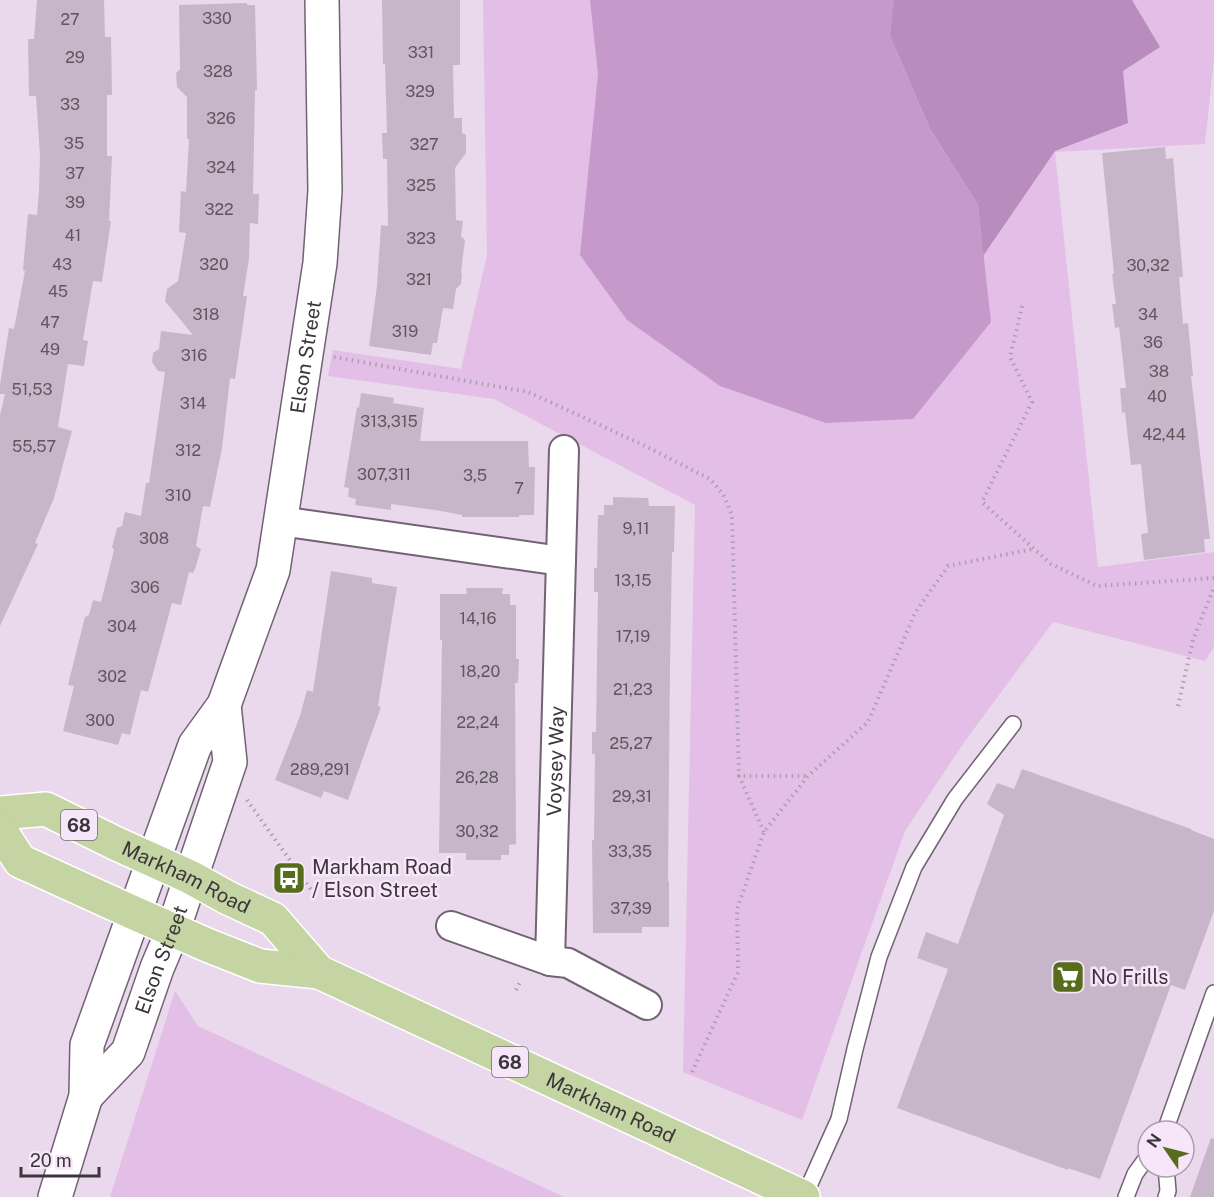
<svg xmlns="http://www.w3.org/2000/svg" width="1214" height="1197" font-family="'Public Sans',sans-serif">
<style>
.green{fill:#e3bfe7}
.forest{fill:#b88dbe}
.water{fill:#c699cb}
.building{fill:#c7b6c9}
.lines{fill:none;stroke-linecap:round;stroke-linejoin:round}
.service-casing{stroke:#726274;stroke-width:18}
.minor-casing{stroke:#726274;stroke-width:32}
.tertiary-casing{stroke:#726274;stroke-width:36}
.primary-casing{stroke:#fff;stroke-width:36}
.path{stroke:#ac9eae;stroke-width:4;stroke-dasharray:1.5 4.5;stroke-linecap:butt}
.service{stroke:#fff;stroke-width:15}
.minor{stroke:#fff;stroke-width:28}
.tertiary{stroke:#fff;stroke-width:33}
.primary{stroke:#c4d4a3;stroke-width:33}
.labels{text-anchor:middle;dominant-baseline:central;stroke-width:5;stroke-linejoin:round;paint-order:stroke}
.number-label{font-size:16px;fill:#5f555f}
.shield{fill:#f7e5f9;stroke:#746a75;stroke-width:1.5}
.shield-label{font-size:18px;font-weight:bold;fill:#3c353c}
.street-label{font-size:20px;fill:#3c353c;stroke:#f7e5f9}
.poi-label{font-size:20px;fill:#3c353c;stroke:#f7e5f9;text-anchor:start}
</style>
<rect width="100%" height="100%" fill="#ead8ec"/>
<path class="green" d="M483 0H1214V58L1205 144 1055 152 1098 567 1214 552V647L1205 661 1053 622 965 741 905 831 802 1120 683 1072 695 505 494 399 328 376 333 350 461 369 487 255Z
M175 991 198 1026 564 1197H110Z"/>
<path class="forest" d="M893 0H1132L1160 47 1123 71 1128 123 1055 151 983 256 978 205 930 129 890 36Z"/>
<path class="water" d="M590 0H894L890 36 930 129 978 205 991 322 913 419 826 423 720 386 627 320 580 255 598 74Z"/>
<path class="building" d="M37 0H104L105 37H111L112 95H107V156H112L109 221H111L102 282 93 281 83 340 88 341 84 366 68 364 58 427 72 431 54 498 35 543 38 544 0 626V415L5 394H0V385L9 328 14 329 25 271 23 270 28 214 37 215 39 191 40 155 36 96H29L28 39H34Z
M382 0H460V65H453L454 118H462V133L466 135V153L455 168 456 220 463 221 461 236 465 240 461 272 462 274 461 284 456 289 453 309 443 308 437 343H433L431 355 369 346 377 286 381 225 388 226 387 159H383L382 133H387L385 64H383Z
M247 3V5H255L257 90H255L253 194H259L258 224 250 223 249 259 243 296H247L235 379 230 378 222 448 210 507 203 506 196 546 201 549 195 569 193 573 189 572 181 605 172 603 148 692 141 690 130 735 122 733 118 745 63 731 74 686 68 685 85 617 89 615 93 600 101 602 114 550 112 547 117 528 122 526 125 512 141 516 146 483H149L165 372 158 371 152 362 153 353 159 349 161 331 193 335 165 301 167 289 178 281 186 233 179 232 181 191 186 192 189 139H187V97L177 87 176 73 180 69 179 5Z
M1165 147 1166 159 1173 158 1183 277H1179L1183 324 1188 323 1193 376H1191L1210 539H1204L1205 552 1144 560 1141 534 1148 533 1141 464 1131 465 1125 412 1122 413 1120 388H1126L1119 327 1115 328 1112 304H1116L1112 274H1114L1102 153Z
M361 393 394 398 393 403 424 408 420 441H528L529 467H535L534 515H519V517H462V515L435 510 391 504V510L355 505 356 499 348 497 349 488 344 487 357 407 359 408Z
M613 497 648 498 649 506H675L674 552H672L670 666 668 881H669V927H642V933H593L592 840H594L595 754H592V732H596L598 592H594V568H597L598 515H604V505H613Z
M331 571 372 578V583L397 587 378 706 381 707 348 800 324 791 321 798 275 780 300 716 307 690 313 692Z
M466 588H503L502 594H510V605H516V659H519L518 683H515L516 844 509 845V855H501V860H466V853H439L442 640H440V594H467Z
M1022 769 1191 829V830L1214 839V911L1185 990 1171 985 1100 1179 1068 1168V1170L897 1108 948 969 917 958 926 932 958 944 1004 815 987 804 997 783 1014 789Z
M1211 1138 1214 1139V1197H1190Z"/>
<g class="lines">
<g class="service-casing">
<path id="service" d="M1165 1131 1214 993
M804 1197 839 1119 855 1049 879 957 914 867 955 799 1013 724
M1126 1197 1135 1174 1148 1156
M1166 1197 1168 1191 1166 1167"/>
</g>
<g class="minor-casing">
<g id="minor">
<path d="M280 521 561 561"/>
<path d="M451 926 550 961 568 963 647 1005"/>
<path id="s1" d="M550 961 564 450"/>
</g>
</g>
<g class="tertiary-casing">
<g id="tertiary">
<path id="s2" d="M86 1096 128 1052 157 968 173 930 230 762 224 705"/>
<path id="s3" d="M55 1197 86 1096 87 1045 195 745 224 705 273 570 320 263 325 191 322 0"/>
</g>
</g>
<g class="primary-casing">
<g id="primary">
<path id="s4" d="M0 813 46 809 117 844 190 877 228 898 273 919 319 972"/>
<path id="s5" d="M0 830 20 861 134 913 207 945 260 966 319 972 803 1197"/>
</g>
</g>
<path class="path" d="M1022 306 1010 357 1032 402 982 502 1051 564 1097 586 1214 578
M334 357 528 392 639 443 710 479 723 494 732 515 739 776
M1178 706 1193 640 1214 587
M247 800 314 894
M764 832 739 776H807
M516 990 521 980
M692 1072 738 972 737 909 764 832 808 776 868 722 915 613 948 566 1033 549"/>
<use href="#service" class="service"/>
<use href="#minor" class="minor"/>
<use href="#tertiary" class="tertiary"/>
<use href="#primary" class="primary"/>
</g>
<defs>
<g id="bus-square" transform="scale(1.725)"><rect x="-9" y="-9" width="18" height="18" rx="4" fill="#576d1c" stroke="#f7e5f9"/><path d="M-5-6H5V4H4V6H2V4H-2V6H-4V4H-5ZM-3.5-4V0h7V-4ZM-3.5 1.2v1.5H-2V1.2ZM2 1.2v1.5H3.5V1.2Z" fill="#fff"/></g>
<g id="supermarket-square" transform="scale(1.725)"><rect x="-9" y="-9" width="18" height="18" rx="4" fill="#576d1c" stroke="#f7e5f9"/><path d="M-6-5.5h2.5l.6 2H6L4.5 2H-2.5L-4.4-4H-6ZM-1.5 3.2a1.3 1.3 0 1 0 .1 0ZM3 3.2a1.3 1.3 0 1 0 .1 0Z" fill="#fff"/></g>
</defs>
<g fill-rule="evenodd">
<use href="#bus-square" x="289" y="878"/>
<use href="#supermarket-square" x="1068" y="977"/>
</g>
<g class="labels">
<g class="number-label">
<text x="217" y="18">330</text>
<text x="70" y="19">27</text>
<text x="421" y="52">331</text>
<text x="75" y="57">29</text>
<text x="218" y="71">328</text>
<text x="420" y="91">329</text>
<text x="70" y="104">33</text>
<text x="221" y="118">326</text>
<text x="74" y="143">35</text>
<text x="424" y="144">327</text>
<text x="221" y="167">324</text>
<text x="75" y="173">37</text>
<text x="421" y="185">325</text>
<text x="75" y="202">39</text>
<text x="219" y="209">322</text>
<text x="73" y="235">41</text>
<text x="421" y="238">323</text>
<text x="62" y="264">43</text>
<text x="214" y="264">320</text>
<text x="1148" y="265">30,32</text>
<text x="419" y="279">321</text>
<text x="58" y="291">45</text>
<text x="206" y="314">318</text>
<text x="1148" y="314">34</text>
<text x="50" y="322">47</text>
<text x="405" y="331">319</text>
<text x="1153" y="342">36</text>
<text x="50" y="349">49</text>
<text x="194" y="355">316</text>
<text x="1159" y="371">38</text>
<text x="32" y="389">51,53</text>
<text x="1157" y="396">40</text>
<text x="193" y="403">314</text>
<text x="389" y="421">313,315</text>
<text x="1164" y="434">42,44</text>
<text x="34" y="446">55,57</text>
<text x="188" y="450">312</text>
<text x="384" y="474">307,311</text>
<text x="475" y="475">3,5</text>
<text x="519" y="488">7</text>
<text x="178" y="495">310</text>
<text x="636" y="528">9,11</text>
<text x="154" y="538">308</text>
<text x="633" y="580">13,15</text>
<text x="145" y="587">306</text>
<text x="478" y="618">14,16</text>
<text x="122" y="626">304</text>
<text x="633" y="636">17,19</text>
<text x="480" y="671">18,20</text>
<text x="112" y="676">302</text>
<text x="633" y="689">21,23</text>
<text x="100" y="720">300</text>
<text x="478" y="722">22,24</text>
<text x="631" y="743">25,27</text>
<text x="320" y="769">289,291</text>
<text x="477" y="777">26,28</text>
<text x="632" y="796">29,31</text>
<text x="477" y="831">30,32</text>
<text x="630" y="851">33,35</text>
<text x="631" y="908">37,39</text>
</g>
<g class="shield">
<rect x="61" y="810" width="36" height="30" rx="4.5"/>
<rect x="492" y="1047" width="36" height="30" rx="4.5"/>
</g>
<g class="shield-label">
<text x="79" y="825">68</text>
<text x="510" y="1062">68</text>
</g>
<g class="street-label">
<text stroke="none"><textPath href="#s3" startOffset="884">Elson Street</textPath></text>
<text stroke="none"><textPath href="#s1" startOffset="200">Voysey Way</textPath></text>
<text stroke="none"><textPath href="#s4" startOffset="202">Markham Road</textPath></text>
<text stroke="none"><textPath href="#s2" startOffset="159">Elson Street</textPath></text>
<text stroke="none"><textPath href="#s5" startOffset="680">Markham Road</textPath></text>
</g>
<g class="poi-label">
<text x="312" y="867">Markham Road<tspan x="312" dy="23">/ Elson Street</tspan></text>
<text x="1091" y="977">No Frills</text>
</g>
</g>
<g transform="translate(1166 1149) rotate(305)"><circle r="28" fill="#f7e5f9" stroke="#ac9fad" stroke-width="1.5"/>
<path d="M0-4.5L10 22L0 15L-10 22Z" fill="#576d1c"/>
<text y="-9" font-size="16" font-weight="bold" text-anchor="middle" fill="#3c353c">N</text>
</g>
<path d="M21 1167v9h78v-9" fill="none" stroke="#3c353c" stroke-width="3"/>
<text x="30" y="1167" font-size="18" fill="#3c353c" stroke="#f7e5f9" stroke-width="4.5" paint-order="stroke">20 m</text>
</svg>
